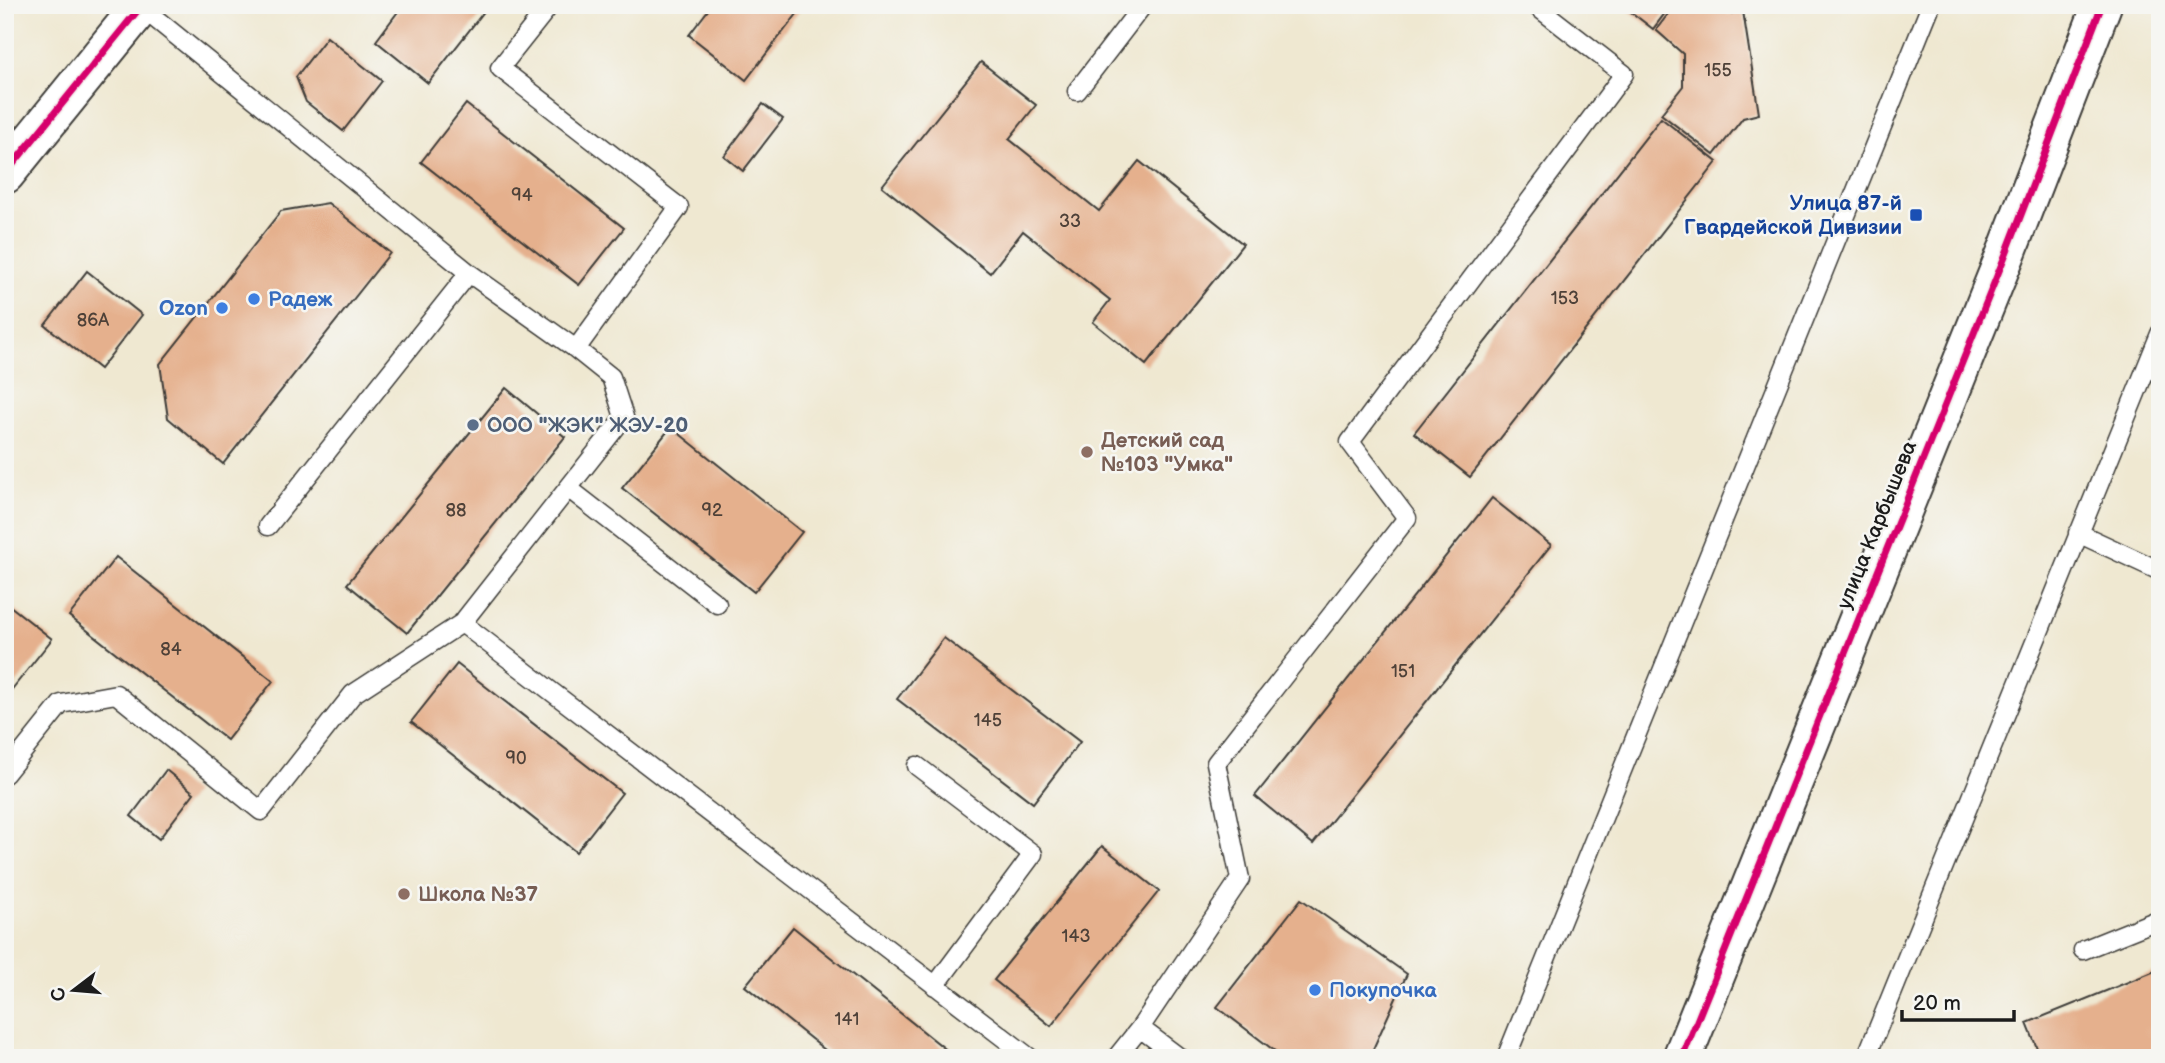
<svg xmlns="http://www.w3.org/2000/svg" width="2165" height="1063" font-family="'Balsamiq Sans',sans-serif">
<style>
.building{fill:#e5b08d}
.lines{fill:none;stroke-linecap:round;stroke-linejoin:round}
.lane-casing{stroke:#3c3b37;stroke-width:21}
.secondary-casing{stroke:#3c3b37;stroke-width:42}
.lane{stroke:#fff;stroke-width:18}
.secondary{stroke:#fff;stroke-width:38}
.cycleway-casing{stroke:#f6f6f2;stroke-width:11}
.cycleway{stroke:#d6006c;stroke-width:7}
.transit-dot{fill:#1a4fb4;stroke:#f6f6f2;stroke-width:2.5}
.shop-dot{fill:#3f7fe0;stroke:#f6f6f2;stroke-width:2.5}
.service-dot{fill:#5c6f8a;stroke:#f6f6f2;stroke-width:2.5}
.education-dot{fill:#8d6e63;stroke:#f6f6f2;stroke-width:2.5}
.labels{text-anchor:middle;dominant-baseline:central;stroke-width:5;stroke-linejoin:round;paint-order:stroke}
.number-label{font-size:18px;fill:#4e4138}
.transit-label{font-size:21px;font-weight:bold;fill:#164399;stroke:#f6f6f2;text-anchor:end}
.shop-label{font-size:21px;font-weight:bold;fill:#366cbe;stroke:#f6f6f2;text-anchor:start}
.service-label{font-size:21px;font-weight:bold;fill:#4e5e75;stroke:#f6f6f2;text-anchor:start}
.education-label{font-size:21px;font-weight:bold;fill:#785e54;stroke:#f6f6f2;text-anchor:start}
.street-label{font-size:21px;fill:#1c1c1c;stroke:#f6f6f2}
</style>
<rect width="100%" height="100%" fill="#f6f6f2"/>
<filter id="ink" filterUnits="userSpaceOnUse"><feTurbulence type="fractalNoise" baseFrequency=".0143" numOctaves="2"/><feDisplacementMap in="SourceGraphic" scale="14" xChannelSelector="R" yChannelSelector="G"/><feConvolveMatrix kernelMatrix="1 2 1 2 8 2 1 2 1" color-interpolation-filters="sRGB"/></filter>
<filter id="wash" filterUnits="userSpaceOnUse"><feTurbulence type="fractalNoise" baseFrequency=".00686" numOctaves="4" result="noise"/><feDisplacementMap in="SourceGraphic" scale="28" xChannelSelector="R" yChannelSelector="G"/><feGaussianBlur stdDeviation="1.57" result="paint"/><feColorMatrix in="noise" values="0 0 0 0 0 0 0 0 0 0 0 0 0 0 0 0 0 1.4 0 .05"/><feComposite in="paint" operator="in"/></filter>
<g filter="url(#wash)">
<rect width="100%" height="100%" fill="#efe8d1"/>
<g id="blocks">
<path class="building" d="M403 5H489L428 83 376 41Z
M712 5H804L746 80 689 35Z
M1622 5H1671L1653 29Z
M1675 5H1716L1728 14 1743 11 1759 114 1743 118 1714 155 1661 114 1683 86V54L1656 30Z
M327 37 382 81 343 131 306 102 296 77Z
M981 62 1036 105 1009 139 1099 211 1139 161 1243 244 1146 365 1093 322 1110 300 1023 231 990 273 882 186Z
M466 104 624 228 579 285 421 162Z
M763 104 783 119 743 171 724 156Z
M1661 118 1717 162 1470 477 1414 433Z
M328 203 390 253 223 464 168 418 160 364 281 211Z
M87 271 142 315 100 369 45 325Z
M506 388 565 437 407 633 347 584Z
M671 427 802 532 754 592 622 488Z
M1492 498 1551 545 1313 844 1255 796Z
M116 557 273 681 227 740 69 616Z
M5 602 52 639 5 698Z
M944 638 1080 742 1033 803 897 699Z
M457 664 622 793 576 852 411 722Z
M166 770 194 793 159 839 131 816Z
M1102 846 1159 891 1051 1026 994 980Z
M1301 899 1407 974 1369 1058H1284L1217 1007Z
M793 927 949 1052 944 1058H835L745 986Z
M2160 969V1054L2151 1058H2041L2027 1023Z"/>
</g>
</g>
<g filter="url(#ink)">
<use href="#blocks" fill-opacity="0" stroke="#3c3b37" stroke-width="2"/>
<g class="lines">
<g class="lane-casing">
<path id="lane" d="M141 7 469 273 576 349 679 207 500 68 550 5
M1077 91 1143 5
M568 488 717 604
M268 526 469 273
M2078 533 2160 571
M462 623 1030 1058
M917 766 1033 854 935 986
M5 774 61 704 116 694 261 811 353 694 462 623 624 417 611 377 576 349
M2083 950 2160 919
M1140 1028 1180 1058
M1116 1058 1140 1028 1240 879 1216 763 1407 518 1350 442 1624 74 1535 5
M1506 1058 1931 5
M1866 1058 2160 334"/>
</g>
<g class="secondary-casing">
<path id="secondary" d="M5 174 142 5
M1682 1058 2007 251 2102 5"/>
</g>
<use href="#lane" class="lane"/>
<use href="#secondary" class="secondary"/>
<g class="cycleway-casing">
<path id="cycleway" d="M5 174 142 5
M1682 1058 2007 251 2102 5"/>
</g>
<use href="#cycleway" class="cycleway"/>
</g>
</g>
<rect class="transit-dot" x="1909" y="208" width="14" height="14" rx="3.5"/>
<g class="shop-dot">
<circle cx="254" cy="299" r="7"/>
<circle cx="222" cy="308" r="7"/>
<circle cx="1315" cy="990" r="7"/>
</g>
<circle class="service-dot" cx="473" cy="425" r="7"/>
<g class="education-dot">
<circle cx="1087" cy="452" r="7"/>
<circle cx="404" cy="894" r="7"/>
</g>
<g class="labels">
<g class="number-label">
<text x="1718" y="70">155</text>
<text x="522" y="195">94</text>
<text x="1070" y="221">33</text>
<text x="1565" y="298">153</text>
<text x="93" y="320">86А</text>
<text x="456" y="510">88</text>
<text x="712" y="510">92</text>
<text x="171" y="649">84</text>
<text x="1403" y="671">151</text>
<text x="988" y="720">145</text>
<text x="516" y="758">90</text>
<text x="1076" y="936">143</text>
<text x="847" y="1019">141</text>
</g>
<g class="transit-label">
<text x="1902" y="203">Улица 87-й<tspan x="1902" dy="24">Гвардейской Дивизии</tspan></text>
</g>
<g class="shop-label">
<text x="268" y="299">Радеж</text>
<text x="208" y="308" text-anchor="end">Ozon</text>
<text x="1329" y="990">Покупочка</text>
</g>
<g class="service-label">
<text x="487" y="425">ООО "ЖЭК" ЖЭУ-20</text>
</g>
<g class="education-label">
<text x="1101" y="440">Детский сад<tspan x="1101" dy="24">№103 "Умка"</tspan></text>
<text x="418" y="894">Школа №37</text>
</g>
<g class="street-label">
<text transform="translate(1877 525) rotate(-68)">улица Карбышева</text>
</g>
</g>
<rect width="2165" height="1063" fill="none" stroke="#f6f6f2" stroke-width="28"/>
<g transform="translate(74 990) rotate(254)" stroke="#f6f6f2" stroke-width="5" paint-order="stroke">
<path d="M0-5L12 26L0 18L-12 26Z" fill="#1c1c1c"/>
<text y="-10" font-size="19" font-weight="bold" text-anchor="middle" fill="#1c1c1c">С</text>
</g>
<path d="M1902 1010v10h112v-10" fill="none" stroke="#1c1c1c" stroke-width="3.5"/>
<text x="1913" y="1010" font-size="21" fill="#1c1c1c" stroke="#f6f6f2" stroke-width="5" paint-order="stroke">20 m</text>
</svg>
